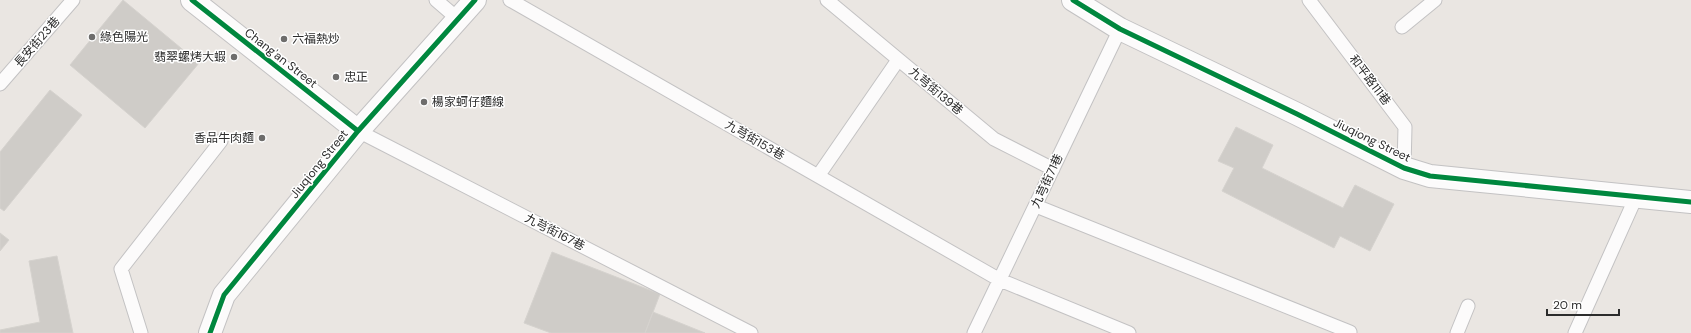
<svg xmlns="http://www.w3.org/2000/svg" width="1691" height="333" font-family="'DM Sans','Noto Sans TC',sans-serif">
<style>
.building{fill:#cfccc8;stroke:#d5d2ce}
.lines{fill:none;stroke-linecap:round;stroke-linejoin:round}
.lane-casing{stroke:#c3c2c3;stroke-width:15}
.street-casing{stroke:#c3c2c3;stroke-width:24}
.lane{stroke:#fcfbfb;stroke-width:13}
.street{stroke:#fcfbfb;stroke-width:22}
.cycleway-casing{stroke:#fff;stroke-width:8}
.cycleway{stroke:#00873e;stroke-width:5}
.poi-dot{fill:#6e6d6c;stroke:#fff;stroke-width:1.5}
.labels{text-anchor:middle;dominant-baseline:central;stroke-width:3;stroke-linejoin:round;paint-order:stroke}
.poi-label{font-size:12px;fill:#2c2c2c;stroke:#fff;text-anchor:start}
.street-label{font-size:12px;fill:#2c2c2c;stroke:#fff}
</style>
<rect width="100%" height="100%" fill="#eae6e2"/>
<path class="building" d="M123 0 199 63 145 128 70 65Z
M50 90 82 115 4 211 0 208V152Z
M1236 127 1273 145 1262 168 1343 208 1355 185 1394 204 1370 251 1340 236 1334 248 1222 191 1234 168 1218 161Z
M0 233 9 240 0 251Z
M552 252 660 294 645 333H551L524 323Z
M57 256 73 333H0V330L40 322 29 261Z
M653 312 705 333H645Z"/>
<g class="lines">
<g class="lane-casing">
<path id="lane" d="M436 0 458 19
M510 0 1000 280 1129 333
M827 0 994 139 1053 169
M1309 0 1405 127 1404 168
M1402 27 1435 0
M0 84 73 0
M358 131 751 333
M818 176 898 60
M1036 206 1350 332
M141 333 121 269 221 141
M974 333 1120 29
M1457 333 1468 306
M1575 333 1636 197"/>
</g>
<g class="street-casing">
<path id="street" d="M192 0 358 131
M1073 0 1120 29 1297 114 1404 168 1430 176 1691 202
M210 333 224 295 358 131 475 0"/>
</g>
<use href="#lane" class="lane"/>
<use href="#street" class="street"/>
<g class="cycleway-casing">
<path id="cycleway" d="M192 0 358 131
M1073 0 1120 29 1297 114 1404 168 1430 176 1691 202
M210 333 224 295 358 131 475 0"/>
</g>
<use href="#cycleway" class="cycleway"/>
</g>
<g class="poi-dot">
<circle cx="92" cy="37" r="4"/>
<circle cx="284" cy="39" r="4"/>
<circle cx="234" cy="57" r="4"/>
<circle cx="336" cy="77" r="4"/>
<circle cx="424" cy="102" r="4"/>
<circle cx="262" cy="138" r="4"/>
</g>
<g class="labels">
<g class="poi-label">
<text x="100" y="37">綠色陽光</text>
<text x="292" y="39">六福熱炒</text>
<text x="226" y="57" text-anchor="end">翡翠螺烤大蝦</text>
<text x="344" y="77">忠正</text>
<text x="432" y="102">楊家蚵仔麵線</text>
<text x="254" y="138" text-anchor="end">香品牛肉麵</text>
</g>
<g class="street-label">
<text transform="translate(37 42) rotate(-49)">長安街23巷</text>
<text transform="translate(281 58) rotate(38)">Chang'an Street</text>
<text transform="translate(1370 80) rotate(53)">和平路111巷</text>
<text transform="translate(936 91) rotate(40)">九芎街139巷</text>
<text transform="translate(755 140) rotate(30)">九芎街153巷</text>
<text transform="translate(1372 140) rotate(26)">Jiuqiong Street</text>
<text transform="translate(319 164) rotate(-51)">Jiuqiong Street</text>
<text transform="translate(1047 181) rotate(-65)">九芎街71巷</text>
<text transform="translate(555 232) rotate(27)">九芎街167巷</text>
</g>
</g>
<path d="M1547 309v6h72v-6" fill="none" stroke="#2c2c2c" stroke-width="2"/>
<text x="1553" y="309" font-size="12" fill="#2c2c2c" stroke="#ffffff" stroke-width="3" paint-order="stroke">20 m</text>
</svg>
